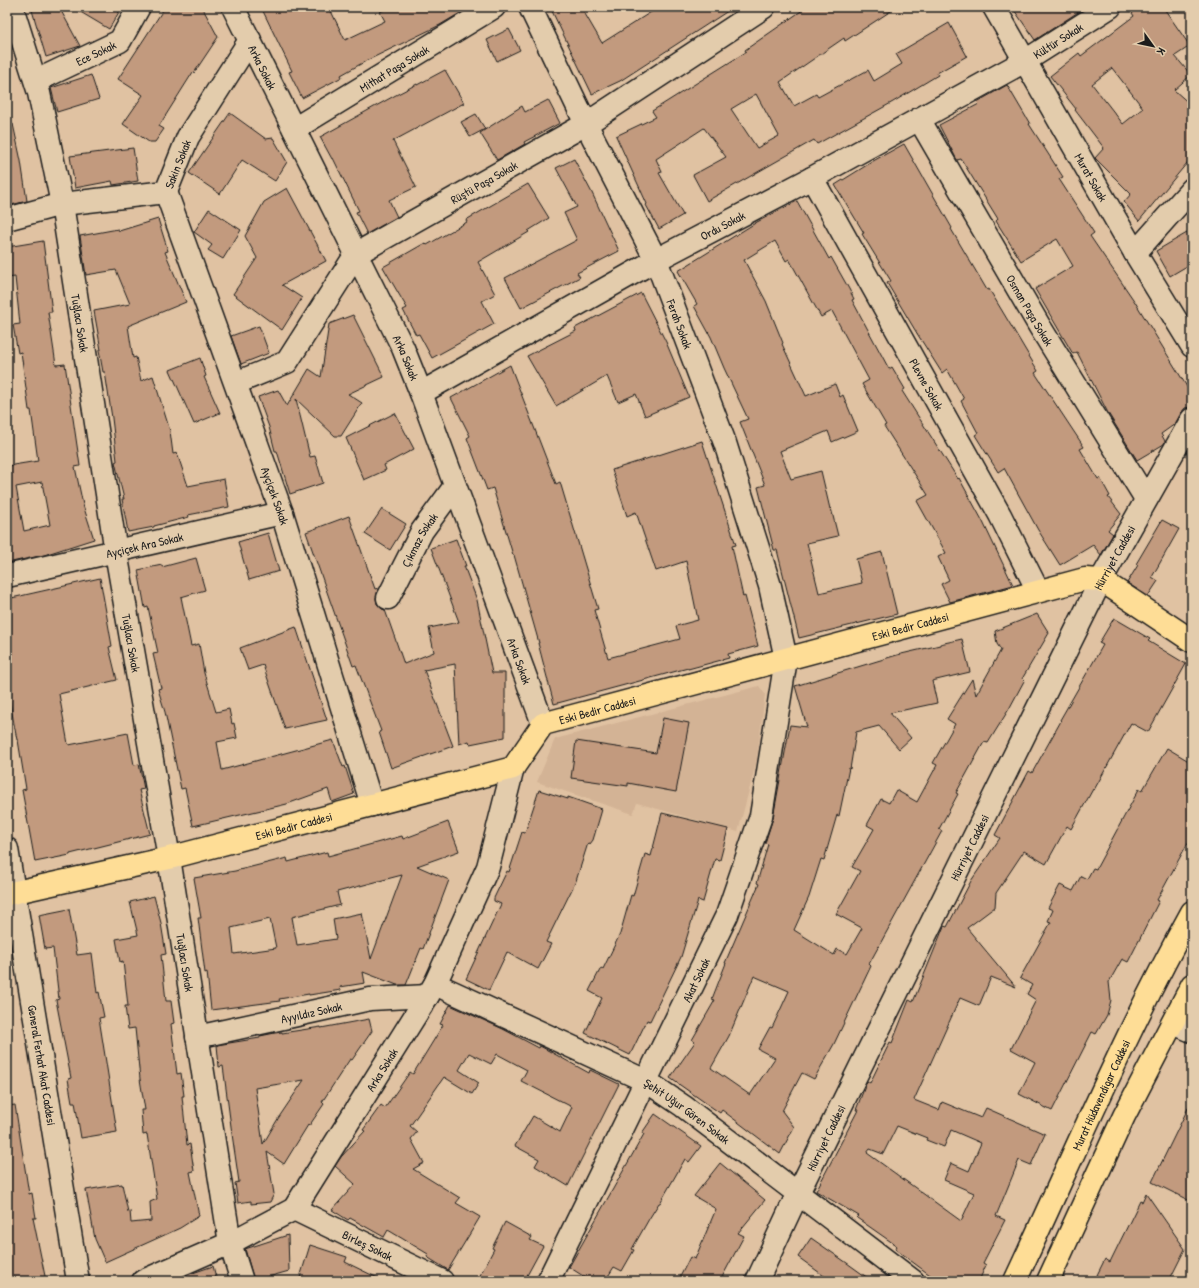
<svg xmlns="http://www.w3.org/2000/svg" width="1199" height="1288" font-family="'Patrick Hand',sans-serif">
<style>
.built{fill:#d3b395}
.building{fill:#c29a7e;stroke:#1c1c1c;fill-rule:evenodd}
.lines{fill:none;stroke-linecap:round;stroke-linejoin:round}
.minor-casing{stroke:#1c1c1c;stroke-width:25}
.major-casing{stroke:#1c1c1c;stroke-width:25}
.highway-casing{stroke:#1c1c1c;stroke-width:25}
.minor{stroke:#e3ccac;stroke-width:22}
.major{stroke:#fedd96;stroke-width:22}
.highway{stroke:#fedd96;stroke-width:22}
.labels{text-anchor:middle;dominant-baseline:central;stroke-width:3.5;stroke-linejoin:round;paint-order:stroke}
.street-label{font-size:12px;fill:#1c1c1c;stroke:#e3ccac}
</style>
<rect width="100%" height="100%" fill="#e0c2a2"/>
<filter id="ink" filterUnits="userSpaceOnUse"><feTurbulence type="fractalNoise" baseFrequency=".025" numOctaves="2"/><feDisplacementMap in="SourceGraphic" scale="8" xChannelSelector="R" yChannelSelector="G"/><feConvolveMatrix kernelMatrix="1 2 1 2 8 2 1 2 1" color-interpolation-filters="sRGB"/></filter>
<g filter="url(#ink)">
<path class="built" d="M759 686 765 694 757 760 738 832 637 803 633 814 537 782 555 739Z"/>
<path class="building" d="M31 7H59L80 46 46 57Z
M72 7H122L109 29Z
M165 7H202L218 37 194 73 193 72 159 126 164 129 155 142H149L123 124 143 95 118 79Z
M261 7H329L345 40 385 21 380 12 389 7H470L440 25 366 61 341 75 342 77 302 98 289 72 292 71Z
M550 7H581L602 43 659 7H734L620 81 592 94Z
M807 7H897L845 41 844 38 780 82 794 106 816 94 818 97 868 70 874 81 902 64 896 54 949 23 967 56 937 73 938 75 893 102 817 144 814 140 707 201 693 175 726 157 704 128 656 159 662 172 659 173 683 215 659 229 646 205 647 204 616 136 656 117 652 111 746 52 745 50ZM756 94 779 136 757 148 731 109Z
M1012 7H1086L1035 40Z
M1141 7H1163L1190 46 1175 56 1191 75 1174 90 1192 106V157L1139 221 1124 202 1131 194 1095 158 1104 148 1075 110 1076 109 1050 76 1079 53 1081 56 1134 16 1132 13ZM1112 68 1143 108 1123 124 1092 84Z
M509 29 520 50 497 61 487 40Z
M445 70 464 103 393 141 416 187 389 200 397 217 367 234 356 212 359 211 333 158 332 159 320 137 394 96 417 84V85Z
M91 75 99 99 57 112 51 88Z
M1007 85 1030 124H1029L1063 177 1059 179 1094 233 1090 236 1135 302 1192 395V405L1190 407 1185 408 1181 413 1175 424 1161 434 1165 441 1164 444 1137 460 1108 413 1077 352 1073 354 1035 289 1073 266 1057 239 1021 261 996 221 998 219 961 159 957 160 939 125 979 104 977 102Z
M548 100 560 123 524 142 525 144 497 160 480 133 522 106 525 112Z
M230 113 266 139 273 138 287 162 275 181 242 160 220 194 189 173Z
M476 114 485 129 470 137 461 122Z
M13 124 21 161 27 201 7 206V125Z
M904 144 952 228 951 229 987 290 989 289 1010 324 1038 371 1035 373 1084 447 1080 449 1098 479 1100 478 1110 496 1108 497 1121 514 1108 530 1113 534 1101 555 1093 545 1060 565 1038 530 1004 468 998 472 975 435 978 433 961 401 964 399 947 369 942 373 918 335 887 283 891 281 862 234 864 233 835 185 875 160Z
M133 148 138 181 113 185 112 181 75 188 70 156Z
M574 159 592 193 619 251 577 273 580 277 521 308 505 278 577 240 564 213 577 207 556 168Z
M528 184 549 218 528 231 529 232 478 262 495 294 482 301 494 324 432 358 419 334 416 335 403 310 407 308 383 267 425 243 427 245 467 222 466 220Z
M287 188 326 261 282 285 302 298 282 330 233 294 257 258 245 236 264 202Z
M797 201 829 259 831 257 849 289 854 299 852 300 889 369 892 367 905 389 902 391 958 479 959 478 982 520 1013 585 950 602 941 584 949 580 938 557 946 553 917 501 928 495 884 426 886 425 862 384 869 380 832 311 821 317 789 259 786 261 775 241 744 260 766 301 783 343 782 344 806 396 835 384 840 397 843 395 858 431 832 442 828 431 780 451 791 479 821 471 830 509 831 508 838 536 807 543 819 593 862 583 856 559 882 552 897 614 799 638 777 550H774L758 487 765 485 740 422 748 419 724 368 711 337 694 306 697 304 678 271 757 222Z
M209 209 241 230 223 259 208 250 212 245 194 232Z
M158 219 168 251 165 252 186 302 128 326 133 358 136 357 141 381 153 376 170 431 173 454 177 453 188 486 224 479 229 507 188 515 189 517 154 526V527L128 532 122 499H124L115 462 117 461 112 418 105 372H103L99 350H101L94 311 130 304 116 270 86 275 80 236 118 229 119 231Z
M1192 230V263L1170 276 1156 251Z
M43 241 52 312H48L56 365 65 364 80 466 75 467 83 505 94 539 44 555 7 563V466L38 461 31 410H29L21 352 18 353 13 325 20 324 15 277 7 278V247ZM42 482 50 525 24 531 16 487Z
M641 293 666 342 689 397 645 416 636 394 618 402 607 376 556 406 527 356 576 331 575 328Z
M353 315 384 377 348 394 362 403 341 436H335L296 399 310 457 315 456 323 483 290 494 277 451H275L269 427 258 397 278 390 287 406 309 369 321 377 329 324Z
M259 326 269 353 241 364 231 336Z
M200 358 206 376 204 377 220 413 194 424 170 370Z
M510 365 556 484 560 482 598 609 594 610 608 658 680 639 676 626 698 620 686 561 656 571 636 512 627 516 612 470 702 441 736 545 732 546 743 597 745 596 758 646 728 654 729 658 688 669V668L554 704 538 643H539L514 555H513L493 488 487 490 467 438 470 436 451 398Z
M395 413 414 449 384 465 386 470 364 480 346 438Z
M382 509 406 524 390 550 365 534Z
M349 516 375 589 378 588V589L376 598 377 604 382 609 385 610 404 664 434 652 429 628 459 622 431 548 456 539 466 566H464L477 600 492 673H505V737L470 744 469 741 459 744 455 664 424 670 453 746 391 768 379 732 381 731 356 665 353 666 306 532Z
M1162 520 1179 529 1152 577 1158 581 1148 596 1127 583 1138 565 1136 564Z
M268 533 279 571 249 580 238 542Z
M196 558 205 590 181 597 191 646 199 644 204 673 216 712 229 709 232 724 234 723 237 738 217 742 222 770 333 740 343 767 345 766 354 794 332 802 328 789 287 804 193 826 185 788 181 789 165 712 158 689 161 688 153 654 158 653 148 607 145 608 138 570 162 565V567Z
M100 578 112 646 109 647 117 680 59 694 68 744 69 745 128 733 134 765 139 764 144 789 139 790 150 834 70 854V855L35 862 22 790 26 789 18 740H17L7 686V599Z
M1037 614 1049 633 1022 679 1024 681 1009 709 988 743 984 742 956 793 958 794 939 829 942 831 869 964 871 966 834 1044 814 1079 802 1073 782 1111 794 1127 780 1154 722 1110 720 1113 670 1078 695 1042 692 1040 715 1000 712 999 726 963H725L759 884 757 883 768 844 765 843 773 818 790 725 807 727 795 686 897 655 940 645V644L962 639 970 672 932 681 937 703 890 713 911 738 899 749 879 726 856 732 850 769 849 768 839 816 837 815 824 860 821 859 809 897 794 930 834 955 837 949 847 954 862 928 836 914 860 871 852 867 874 829 867 825 881 799 889 803 896 790 917 802 937 765 933 763 955 724 947 719 972 679 976 695 1001 650 997 644 995 631ZM754 976 789 991 772 1028 770 1027 758 1049 775 1058 750 1095 711 1068 729 1036Z
M1114 618 1150 639 1148 641 1186 664 1148 732 1131 723 1094 790 1093 789 1071 829 1067 826 1046 864 1024 851 996 893 995 907 967 928 1016 987 991 977 979 1006 960 998 914 1100 939 1110 942 1102 981 1118 986 1108 1045 1134 1031 1165 1019 1160 996 1216 1005 1220 983 1263 986 1265 979 1281H945L930 1275 895 1249 897 1246 857 1218 859 1216 816 1191 858 1110H856L867 1081 870 1083 890 1042 892 1043 909 1000 913 1002 944 926 947 927 971 881 1000 838 995 835 1029 771 1032 773 1061 721 1060 720 1103 645 1099 643ZM897 1126 927 1138 926 1140 944 1147 951 1130 981 1143 969 1171 951 1163 944 1180 974 1193 961 1221 867 1153 870 1149 883 1154Z
M296 627 327 720 285 729 263 665 248 670 240 648Z
M663 718 689 723 676 792 628 783V786L571 778 576 741 656 753Z
M1167 748 1192 763V835L1157 900 1159 901 1128 962 1122 959 1109 982 1111 1000 1107 1015 1096 1034 1092 1032 1052 1111 1019 1094 1035 1062 1011 1049 1036 1000 1027 994 1032 985 1020 978 1051 922 1048 921 1053 910 1048 908 1060 885 1073 891 1081 876 1087 879 1093 868 1096 869 1139 789 1142 791Z
M539 790 568 799V797L602 809 601 813 593 840 590 844 588 843 576 881 546 942 551 944 538 969 507 952 489 990 466 979 501 904 494 901V898L507 871 509 872 522 832 525 833Z
M662 813 728 829 720 860 715 859 703 902 698 900 681 957 650 1021 647 1020 630 1055 585 1033 602 998 589 991 601 968 603 969 620 934 631 895 633 896 645 854 651 856Z
M448 822 459 851 417 866 449 880 423 949 421 948 406 985H397L363 972 365 983 340 987 341 990 309 995V994L279 999 280 1001 211 1010 207 972 205 973 198 918H201L194 878 235 871 287 858 288 862 327 852 328 856 402 836 403 839ZM402 875 371 959 362 913 333 919 336 939 297 945 292 917 340 905 337 892ZM270 919 276 948 234 954 231 928Z
M154 896 161 923 166 954 161 955 166 1001H171L174 1023 171 1024 177 1074 181 1073 184 1096H182L187 1145 190 1144 194 1171 190 1172 199 1216 180 1228 105 1262 95 1239 86 1190 122 1184 128 1212 130 1211 131 1223 151 1221 150 1202 157 1199 147 1134 143 1135 141 1110H145L140 1079 135 1028 128 1029 125 1006H128L123 961 120 962 116 939 138 935 130 902Z
M69 909 77 955 92 953 97 993 99 992 104 1017 99 1018 117 1132 81 1138 75 1102H72L68 1079 71 1078 56 1000 59 999 53 948 45 949 39 915Z
M450 1005 503 1029 539 1048 540 1046 589 1073 590 1070 619 1084 568 1186 535 1166 539 1159 515 1146 533 1116 560 1132 572 1107 521 1081 527 1070 497 1054 491 1064 469 1053 459 1070 479 1083 472 1094 444 1077 410 1126 417 1132 411 1139 424 1163 413 1169 460 1198 456 1203 480 1217 448 1270 427 1257 428 1254 388 1230 384 1237 350 1218 348 1220 332 1210 355 1184 335 1166 341 1157 365 1131 363 1130 381 1105 385 1108 410 1072 413 1074 443 1025 440 1024Z
M369 1019 372 1031 352 1060 350 1059 322 1102 324 1104 309 1126 308 1125 284 1164 267 1152 274 1194 270 1202 251 1204V1201L238 1203 235 1183 239 1182 232 1134 223 1066 219 1067 217 1045 260 1038V1036L275 1033 282 1032V1033L321 1027V1028ZM304 1080 279 1117 263 1144 255 1088Z
M1192 1100V1202L1152 1182Z
M15 1105 29 1194 32 1193 36 1218H33L46 1281H7V1106Z
M655 1114 701 1146 689 1162 685 1159 660 1203H659L649 1219 632 1249 634 1250 622 1271 614 1267 605 1281H591L569 1267 644 1134 642 1133Z
M720 1163 765 1200 738 1233 744 1236 720 1281H678L690 1257 695 1259 716 1209 694 1196Z
M1146 1193 1185 1249 1169 1281H1094L1105 1259 1110 1262 1140 1201 1142 1202Z
M505 1222 532 1237 530 1240 543 1246 524 1281H477L494 1249 492 1248Z
M288 1235 289 1271 254 1281 245 1249Z
M811 1238 847 1263 872 1281H831L798 1257Z
M310 1245 347 1257 345 1262 384 1281H299Z
M213 1266 217 1281H176L190 1274Z"/>
<g class="lines">
<g class="minor-casing">
<g id="minor">
<path id="s1" d="M12 7 39 93 62 204 116 552 169 858 230 1243 242 1281"/>
<path id="s2" d="M233 7 403 348 421 393 543 724"/>
<path id="s3" d="M530 7 586 124 656 260 725 443 770 586 786 659 761 816 727 915 548 1281"/>
<path id="s4" d="M994 7 1135 253 1192 346"/>
<path id="s5" d="M36 81 120 41 139 7"/>
<path id="s6" d="M919 119 1040 327 1146 499"/>
<path id="s7" d="M294 129 494 7"/>
<path id="s8" d="M812 178 1000 515 1038 591"/>
<path id="s9" d="M166 192 282 513 372 805"/>
<path id="s10" d="M7 219 62 204 166 192 188 137 250 40"/>
<path d="M1135 253 1192 189"/>
<path id="s11" d="M236 383 287 362 356 254 586 124 764 7"/>
<path id="s12" d="M421 393 656 260 812 178 1025 61 1110 7"/>
<path id="s13" d="M7 576 282 513"/>
<path id="s14" d="M388 598 422 531 455 486"/>
<path id="s15" d="M7 849 78 1281"/>
<path id="s16" d="M435 984 646 1081 683 1106 913 1281"/>
<path d="M1173 1023 1192 1031"/>
<path id="s17" d="M197 1037 370 999 428 996"/>
<path id="s18" d="M294 1209 442 1281"/>
<path id="s19" d="M143 1281 230 1243 294 1209 435 984 488 867 513 768"/>
<path id="s20" d="M757 1281 798 1193 1101 580 1192 419"/>
</g>
</g>
<g class="major-casing">
<g id="major">
<path id="s21" d="M7 894 169 858 513 768 543 724 1085 579 1101 580 1192 641"/>
</g>
</g>
<g class="highway-casing">
<g id="highway">
<path id="s22" d="M1015 1281C1073 1157 1126 1031 1192 912"/>
<path d="M1048 1281 1124 1116 1192 985"/>
</g>
</g>
<use href="#minor" class="minor"/>
<use href="#major" class="major"/>
<use href="#highway" class="highway"/>
</g>
</g>
<g class="labels">
<g class="street-label">
<text stroke="none"><textPath href="#s12" startOffset="728">Kültür Sokak</textPath></text>
<text stroke="none"><textPath href="#s5" startOffset="66">Ece Sokak</textPath></text>
<text stroke="none"><textPath href="#s2" startOffset="67">Arka Sokak</textPath></text>
<text stroke="none"><textPath href="#s7" startOffset="117">Mithat Paşa Sokak</textPath></text>
<text stroke="none"><textPath href="#s10" startOffset="192">Sakin Sokak</textPath></text>
<text stroke="none"><textPath href="#s4" startOffset="196">Murat Sokak</textPath></text>
<text stroke="none"><textPath href="#s11" startOffset="330">Rüştü Paşa Sokak</textPath></text>
<text stroke="none"><textPath href="#s12" startOffset="345">Ordu Sokak</textPath></text>
<text stroke="none"><textPath href="#s6" startOffset="221">Osman Paşa Sokak</textPath></text>
<text stroke="none"><textPath href="#s1" startOffset="324">Tuğlacı Sokak</textPath></text>
<text stroke="none"><textPath href="#s3" startOffset="351">Ferah Sokak</textPath></text>
<text stroke="none"><textPath href="#s2" startOffset="391">Arka Sokak</textPath></text>
<text stroke="none"><textPath href="#s8" startOffset="236">Plevne Sokak</textPath></text>
<text stroke="none"><textPath href="#s9" startOffset="323">Ayçiçek Sokak</textPath></text>
<text stroke="none"><textPath href="#s14" startOffset="66">Çıkmaz Sokak</textPath></text>
<text stroke="none"><textPath href="#s13" startOffset="141">Ayçiçek Ara Sokak</textPath></text>
<text stroke="none"><textPath href="#s20" startOffset="807">Hürriyet Caddesi</textPath></text>
<text stroke="none"><textPath href="#s21" startOffset="955">Eski Bedir Caddesi</textPath></text>
<text stroke="none"><textPath href="#s1" startOffset="648">Tuğlacı Sokak</textPath></text>
<text stroke="none"><textPath href="#s2" startOffset="715">Arka Sokak</textPath></text>
<text stroke="none"><textPath href="#s21" startOffset="631">Eski Bedir Caddesi</textPath></text>
<text stroke="none"><textPath href="#s21" startOffset="295">Eski Bedir Caddesi</textPath></text>
<text stroke="none"><textPath href="#s20" startOffset="483">Hürriyet Caddesi</textPath></text>
<text stroke="none"><textPath href="#s1" startOffset="972">Tuğlacı Sokak</textPath></text>
<text transform="translate(696 980) rotate(-64)">Akat Sokak</text>
<text stroke="none"><textPath href="#s17" startOffset="117">Ayyıldız Sokak</textPath></text>
<text stroke="none"><textPath href="#s15" startOffset="219">General Ferhat Akat Caddesi</textPath></text>
<text stroke="none"><textPath href="#s19" startOffset="332">Arka Sokak</textPath></text>
<text stroke="none"><textPath href="#s22" startOffset="205">Murat Hüdavendigar Caddesi</textPath></text>
<text stroke="none"><textPath href="#s16" startOffset="283">Şehit Uğur Gören Sokak</textPath></text>
<text stroke="none"><textPath href="#s20" startOffset="159">Hürriyet Caddesi</textPath></text>
<text stroke="none"><textPath href="#s18" startOffset="82">Birleş Sokak</textPath></text>
</g>
</g>
<rect width="1199" height="1288" fill="none" stroke="#e3ccac" stroke-width="24"/>
<rect x="12" y="12" width="1175" height="1264" fill="none" stroke="#1c1c1c" stroke-width="1.5" filter="url(#ink)"/>
<g transform="translate(1153 46) rotate(123)" stroke="#e3ccac" stroke-width="3" paint-order="stroke">
<path d="M0-3L7 15L0 10L-7 15Z" fill="#1c1c1c"/>
<text y="-6" font-size="11" font-weight="bold" text-anchor="middle" fill="#1c1c1c">K</text>
</g>
</svg>
